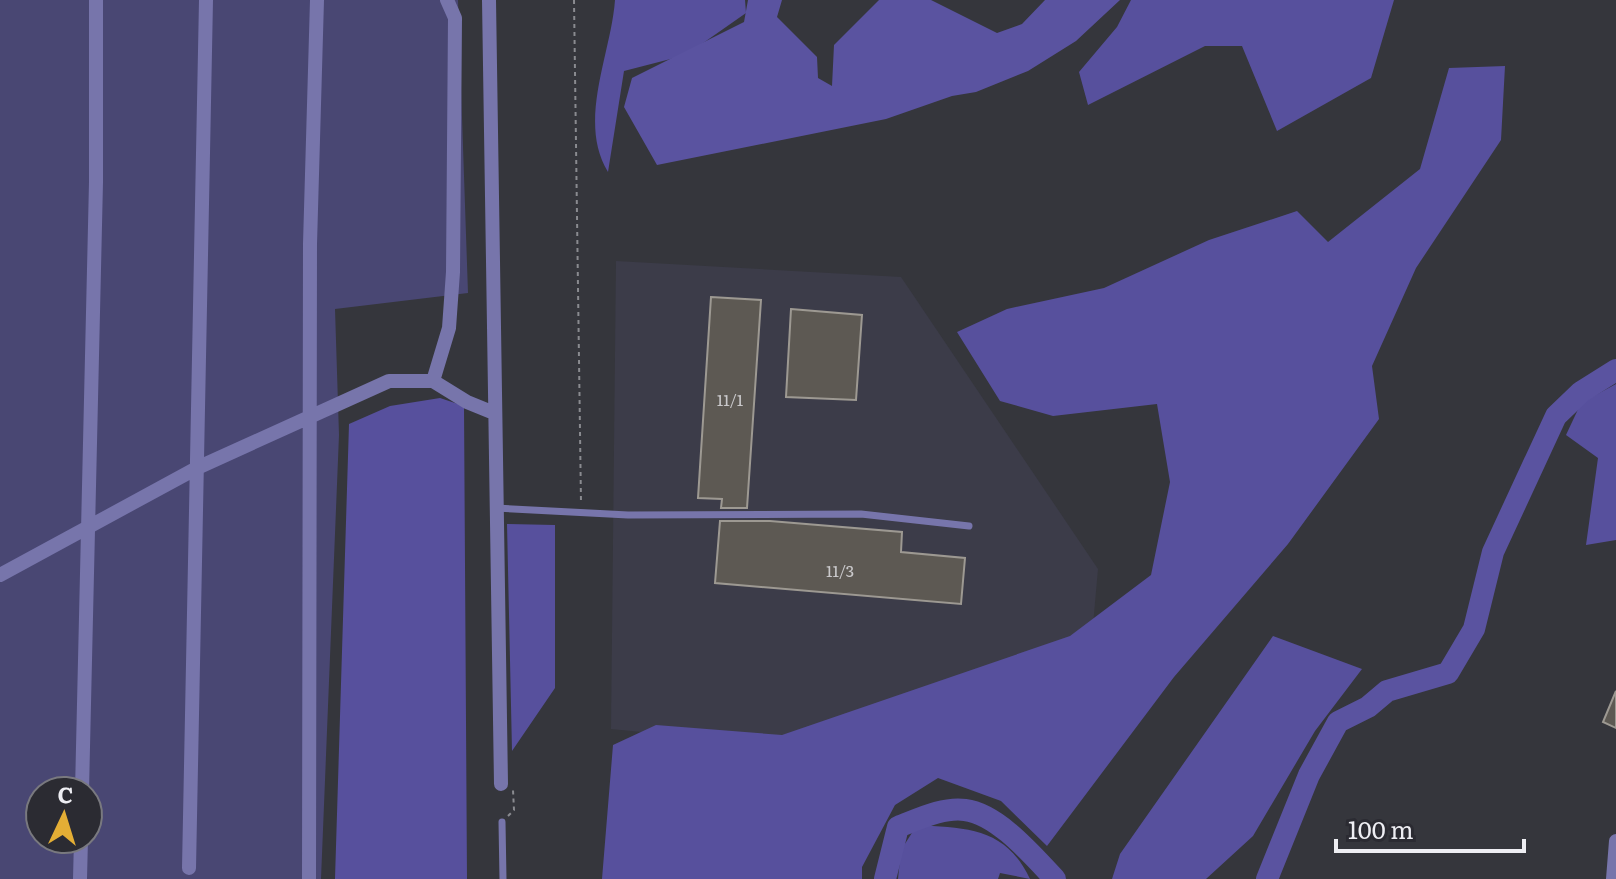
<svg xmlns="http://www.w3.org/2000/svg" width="1616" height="879" font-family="Literata,serif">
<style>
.built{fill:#3c3c49}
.green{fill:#494773;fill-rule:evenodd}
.forest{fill:#57509d}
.water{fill:#5a53a0}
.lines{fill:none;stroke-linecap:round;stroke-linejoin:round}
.river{stroke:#5a53a0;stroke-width:22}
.building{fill:#5d5953;stroke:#9d9992;stroke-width:2}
.path{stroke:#8a8b90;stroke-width:2;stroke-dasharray:4 4;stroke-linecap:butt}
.service{stroke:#7775ab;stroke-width:7}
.minor{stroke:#7775ab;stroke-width:14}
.labels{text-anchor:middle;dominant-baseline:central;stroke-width:6;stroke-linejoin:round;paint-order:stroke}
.number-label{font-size:16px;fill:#cac9cb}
</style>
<rect width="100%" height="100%" fill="#35363c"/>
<path class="built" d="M616 261 901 277 1098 569 1088 681 775 745 611 729Z"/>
<path class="green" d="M0 0H458L468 293 335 309 339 435 321 879H0ZM40 791H88V839H40Z"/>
<path class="forest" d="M615 0H745L746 13 686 55 624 71 608 172C577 121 611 55 615 0Z
M1131 0H1394L1371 78 1277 131 1242 46H1205L1088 105 1079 72 1117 27Z
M1505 66 1501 140 1416 268 1372 366 1379 419 1288 544 1174 677 1047 846 1001 801 938 778 895 805 862 867V879H602L613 745 656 725 782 735 1070 636 1151 575 1170 482 1157 404 1053 416 1000 401 957 332 1007 309 1104 288 1209 240 1297 211 1328 242 1420 169 1449 68Z
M1616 384V540L1586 545 1598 458 1566 435 1581 403Z
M440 398 464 406 467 879H335L349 424 390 406Z
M507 524 555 525V688L512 751Z
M1273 636 1362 669 1315 731 1253 836 1206 879H1112L1120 854Z
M917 825C968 828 1006 828 1030 879L1000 873 998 879H898L901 850Z"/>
<path class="water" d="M748 0H782L777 17 817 57 818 78 832 86 834 45 879 0H931L997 33 1022 24 1045 0H1120L1076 41 1028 71 976 92 952 96 886 119 657 165 624 107 632 78 744 22Z"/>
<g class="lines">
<path class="river" d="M885 879 898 827C919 819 943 807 965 810 998 814 1033 856 1055 879
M1267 879 1309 775 1338 722 1368 707 1387 691 1448 673 1474 629 1493 552 1556 416 1581 392 1616 370"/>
</g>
<path class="building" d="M711 297 761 300 747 508H721L722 499 698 498Z
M791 309 862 315 856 400 786 397Z
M720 521H770L902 532 901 552 965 558 961 604 715 583Z
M1616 691V728L1603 722Z"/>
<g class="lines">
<path class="path" d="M574 0 581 503
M508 816 514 810 513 790"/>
<path class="service" d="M496 508 628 515 861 514 969 526
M502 822 503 879"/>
<path class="minor" d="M489 0 501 784
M433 381 449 328 453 272 455 18 447 0
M0 575 197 468 389 381H433L467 402 494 413
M82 791 96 182V0
M189 868 206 0
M80 879 81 839
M309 879 310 244 317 0
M1613 879 1616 841"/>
</g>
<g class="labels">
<g class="number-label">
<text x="730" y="399">11/1</text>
<text x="840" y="570">11/3</text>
</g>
</g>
<g transform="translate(64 815) rotate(4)"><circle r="38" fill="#2b2b32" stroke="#79797f" stroke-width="2"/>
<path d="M0-6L14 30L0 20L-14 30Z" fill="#e4ae35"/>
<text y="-12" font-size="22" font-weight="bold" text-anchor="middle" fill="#eeeef3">С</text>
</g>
<path d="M1336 839v12h188v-12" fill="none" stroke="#eeeef3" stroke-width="4"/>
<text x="1348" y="839" font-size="24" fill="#eeeef3" stroke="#2b2b32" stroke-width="6" paint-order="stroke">100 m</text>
</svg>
